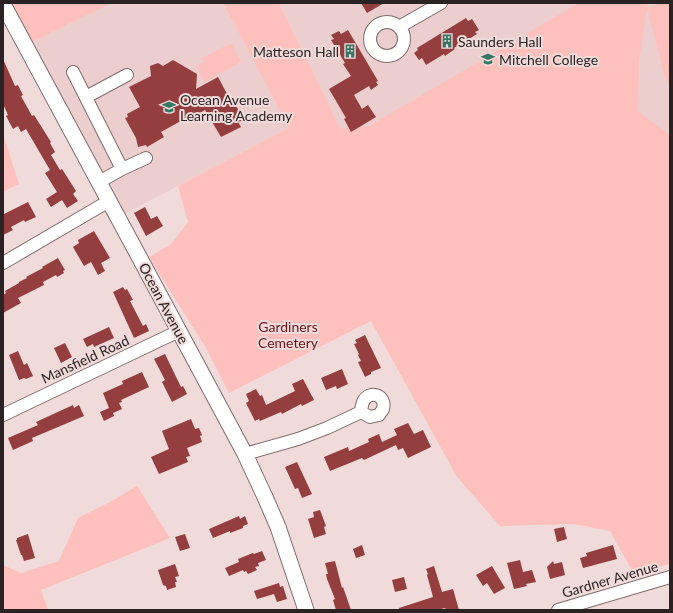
<svg xmlns="http://www.w3.org/2000/svg" width="673" height="613" font-family="Lato,sans-serif">
<style>
.built{fill:#ebcecd}
.green{fill:#fdc0bc}
.building{fill:#943e3f}
.lines{fill:none;stroke-linecap:round;stroke-linejoin:round}
.minor-casing{stroke:#7f6d6c;stroke-width:14}
.major-casing{stroke:#7f6d6c;stroke-width:17}
.minor{stroke:#fff;stroke-width:12}
.major{stroke:#fff;stroke-width:15}
.labels{text-anchor:middle;dominant-baseline:central;stroke-width:4;stroke-linejoin:round;paint-order:stroke}
.poi-label{font-size:14px;fill:#2b2323;stroke:#f0dbda;text-anchor:start}
.street-label{font-size:14px;fill:#2b2323;stroke:#f0dbda}
.park-label{font-size:14px;fill:#6a161c;stroke:#f0dbda}
</style>
<rect width="100%" height="100%" fill="#f0dbda"/>
<path class="built" d="M112 3H223L289 128 118 217 26 45Z
M279 3H670V181L372 194Z"/>
<path class="green" d="M3 3H112L26 45Z
M223 3H279L340 128 369 126 579 3H648L647 8 660 3H670V88L664 73 647 8 639 61 638 111 670 135V564L634 574 610 531 574 524 500 526 457 477 371 321 229 393 206 348 149 257 171 244 188 222 178 186 289 128Z
M231 43 241 62 204 82 196 66 204 62 202 58Z
M3 134 19 184 3 192Z
M137 486 170 538 41 590 48 610H3V565L21 573 59 561 78 518 110 502Z"/>
<path class="building" d="M361 3H384L367 13Z
M466 18 468 21 472 19 479 30 475 32 477 34 454 48 455 49 445 56 444 54 426 65 422 58 419 60 414 53 418 50 417 48Z
M348 30 378 81 376 82 378 85 371 90 369 86 354 95 362 109 368 105 376 117 351 132 344 119 346 118 329 89 351 76 343 64 345 63 331 40 334 39 331 35 339 31 341 34Z
M3 59 15 86 18 85 23 95 21 96 32 116 34 115 51 142 50 143 55 152 51 155 60 170 62 169 76 191 73 194 78 201 67 208 62 200 51 207 46 199 57 192 45 173 50 170 26 129 21 132 18 126 13 129 6 116 8 115 3 104Z
M173 60 197 74 196 89 218 77 233 105 235 104 244 120 238 122 241 127 221 137 205 110 191 118 188 117 161 132 164 137 147 147 146 145 138 147 136 138 125 118 128 117 127 114 140 107 129 87 151 76 150 66 158 63 163 66Z
M28 202 36 217 25 222 24 220 11 227 13 230 3 235V212L4 214Z
M145 207 151 219 157 216 163 226 146 236 134 213Z
M94 231 110 258 101 263 105 271 98 275 91 262 84 266 73 247 79 243 78 240Z
M58 258 65 270 63 271 64 273 57 277 56 275 43 282 44 285 18 298 21 303 3 313V295L6 293 5 291 19 283V282L27 278 26 277 43 268 42 267Z
M123 287 125 290 127 289 133 300 130 301 143 326 146 324 149 331 134 338 113 292Z
M109 327 114 338 94 347 93 344 87 347 83 339Z
M365 335 381 368 371 372V374L365 377 358 362 361 361 358 355 359 354 354 344 357 343 355 340Z
M65 343 72 357 61 363 54 348Z
M18 351 24 365 27 363 33 376 26 379 24 378 19 380 9 355Z
M165 354 181 387 183 386 187 394 172 402 162 382 165 380 154 359Z
M342 369 348 384 337 389 336 386 326 390 321 378Z
M142 372 149 387 121 400 122 402 119 403 122 409 113 413 114 416 104 421 100 412 109 408 103 393 123 384 122 381Z
M303 379 314 400 302 406 301 404 282 414 281 412 260 421 259 419 255 421 246 403 249 401 246 394 256 389 260 396 262 395 266 405 295 391 292 384Z
M73 405 74 408 79 405 84 416 32 438 33 441 13 450 8 438 38 425 36 422Z
M191 419 195 429 199 428 202 435 200 436 202 442 187 448 190 456 186 457 188 462 159 474 151 457 169 449 162 431Z
M408 423 414 434 423 430 431 447 408 458 403 448 398 450 396 445 364 460 362 458 330 471 324 457 348 447 349 451 369 442 368 439 379 434 382 442 397 435 394 429Z
M297 462 312 494 302 498 298 488 295 489 285 467Z
M320 510 326 526 324 527 326 534 314 538 308 519 314 517 313 512Z
M239 516 240 519 245 516 248 524 243 526V528L230 533V531L213 538 209 529Z
M564 527 567 539 557 542 554 529Z
M28 534 35 558 24 561 22 555H21L16 540H17V538Z
M185 534 190 548 180 551 175 537Z
M362 545 365 555 356 558 353 549Z
M613 545 617 559 583 568 580 558 587 556 586 553Z
M262 551 266 560 258 563 259 566 255 567 257 570 248 574 246 571 244 572 243 570 229 576 225 568 239 562 238 559 253 553 254 554Z
M520 560 523 572 532 570 536 582 526 584 527 586 514 589 507 563Z
M335 561 342 588 343 587 351 610H336L333 600 335 599 327 579 326 574H328L325 563Z
M553 561 554 564 562 562 565 575 550 579 547 567Z
M175 564 179 576 175 577 177 582H175L176 587 167 590 166 586 163 585 158 570Z
M434 566 442 592 453 589 459 610H446L445 608 437 610H399V608L433 597 427 575 428 574 426 569Z
M492 566 505 588 494 594 487 583 483 586 476 575Z
M404 577 407 589 395 592 392 580Z
M279 583 280 587 283 586 287 599 277 602 274 594 257 599 254 591Z"/>
<g class="lines">
<g class="minor-casing">
<path id="minor" d="M370 39a17 17 0 1 1 34 0a17 17 0 1 1-34 0Z
M399 27 441 3
M73 72 122 169 99 182
M86 97 127 75
M122 169 146 158
M3 263 109 201
M3 415 179 331
M245 454 298 439 327 428 361 412 370 417 379 415C380 413 382 411 383 409 387 395 369 389 363 402 362 405 361 409 361 412
M558 610 670 577"/>
</g>
<g class="major-casing">
<path id="major" d="M3 4 179 331 245 454 265 497 278 527 306 610"/>
</g>
<use href="#minor" class="minor"/>
<use href="#major" class="major"/>
</g>
<defs>
<g id="building-bare" transform="scale(1.08)"><path d="M-4-6H4V6H1V3H-1V6H-4ZM-2.5-4.3h1.7v1.8h-1.7ZM.8-4.3h1.7v1.8H.8ZM-2.5-1h1.7V.8h-1.7ZM.8-1h1.7V.8H.8Z" fill="#367663" stroke="#f0dbda" stroke-width="2.5" paint-order="stroke"/></g>
<g id="university-bare" transform="scale(1.08)"><path d="M0-5L7-2L0 1L-7-2ZM-4 1L0 2.5L4 1V4Q0 6-4 4Z" fill="#367663" stroke="#f0dbda" stroke-width="2.5" paint-order="stroke"/></g>
<g id="school-bare" transform="scale(1.08)"><path d="M0-5L7-2L0 1L-7-2ZM-4 1L0 2.5L4 1V4Q0 6-4 4Z" fill="#367663" stroke="#f0dbda" stroke-width="2.5" paint-order="stroke"/></g>
</defs>
<g fill-rule="evenodd">
<use href="#building-bare" x="447" y="41"/>
<use href="#building-bare" x="350" y="51"/>
<use href="#university-bare" x="488" y="59"/>
<use href="#school-bare" x="169" y="107"/>
</g>
<g class="labels">
<g class="poi-label">
<text x="458" y="41">Saunders Hall</text>
<text x="339" y="51" text-anchor="end">Matteson Hall</text>
<text x="499" y="59">Mitchell College</text>
<text x="180" y="99">Ocean Avenue<tspan x="180" dy="16">Learning Academy</tspan></text>
</g>
<g class="street-label">
<text transform="translate(164 303) rotate(62)">Ocean Avenue</text>
<text transform="translate(85 359) rotate(-25)">Mansfield Road</text>
<text transform="translate(610 579) rotate(-16)">Gardner Avenue</text>
</g>
<g class="park-label">
<text x="288" y="326">Gardiners<tspan x="288" dy="16">Cemetery</tspan></text>
</g>
</g>
<rect width="673" height="613" fill="none" stroke="#2b2323" stroke-width="8"/>
</svg>
